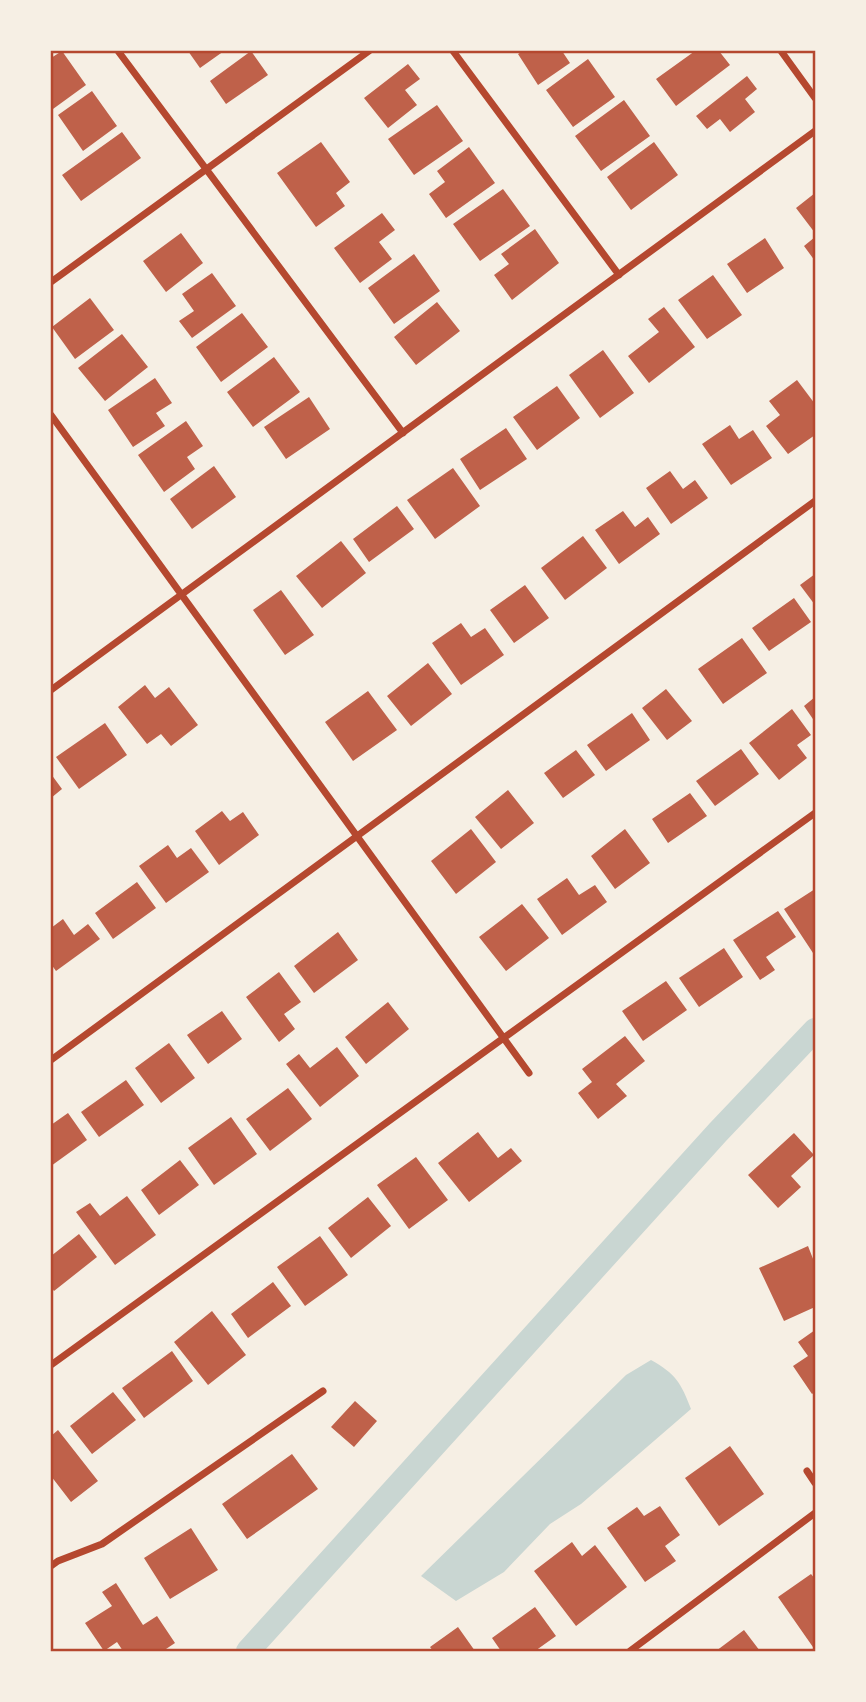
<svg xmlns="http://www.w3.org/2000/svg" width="866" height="1702" font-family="Raleway,sans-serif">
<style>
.water{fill:#c9d6d2}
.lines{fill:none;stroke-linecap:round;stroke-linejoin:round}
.canal{stroke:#c9d6d2;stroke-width:24}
.building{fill:#bf614a}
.minor{stroke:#b5482f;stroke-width:7}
.neatline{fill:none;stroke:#b5482f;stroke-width:2.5}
</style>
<rect width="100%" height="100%" fill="#f6efe4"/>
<path class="water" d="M651 1360C676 1374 681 1383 691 1409L581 1504 550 1524 504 1572 456 1601 421 1576 626 1375Z"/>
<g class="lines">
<path class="canal" d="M248 1651 718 1132 815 1030"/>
</g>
<path class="building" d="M62 51 86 85 53 109 51 106V58Z
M188 51H224L200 68Z
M251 51 268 75 226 104 210 81Z
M523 51H562L570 63 538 85 518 54Z
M695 51H719L730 65 676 106 656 79Z
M588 59 615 97 573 127 546 90Z
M408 64 420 79 405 90 417 105 388 128 364 98Z
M747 76 757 89 745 99 755 112 730 132 720 119 707 129 696 116Z
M92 91 117 126 83 151 58 115Z
M624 100 650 136 601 171 575 136Z
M437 105 463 141 414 175 388 139Z
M122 132 141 158 81 201 62 175Z
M321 142 350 182 336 193 345 206 316 227 277 173Z
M654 142 678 175 631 210 607 177Z
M469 147 495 183 446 218 429 194 445 182 437 171Z
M503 189 530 226 480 261 453 224Z
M815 193V233L796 208Z
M382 213 395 230 379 242 392 259 360 283 334 248Z
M535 229 559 263 512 300 494 275 509 264 501 254Z
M181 233 203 263 166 292 143 261Z
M815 237V261L804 246Z
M765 238 784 268 747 293 727 264Z
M414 254 440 291 394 324 368 288Z
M212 273 236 306 192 338 179 321 194 311 182 294Z
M713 275 742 315 707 339 678 300Z
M90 298 114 330 75 359 52 327Z
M437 302 460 331 416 365 394 337Z
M664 307 695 347 649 383 628 356 659 332 648 319Z
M242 313 268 347 221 382 196 347Z
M122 334 148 367 105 401 78 368Z
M603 350 634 393 600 418 569 375Z
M274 357 300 392 253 427 227 392Z
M155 378 172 403 156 413 165 426 133 447 108 410Z
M797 380 815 404V435L788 454 766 426 780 415 769 401Z
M557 386 580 418 537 450 513 417Z
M309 397 330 429 286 459 264 427Z
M186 421 203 446 187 457 195 469 164 492 138 455Z
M730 425 739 439 753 430 772 458 731 485 702 444Z
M506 428 527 459 480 490 460 459Z
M214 466 236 497 192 529 170 499Z
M453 468 480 506 435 539 407 500Z
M670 471 683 489 695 480 708 498 671 524 646 488Z
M397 506 414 529 369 562 353 539Z
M623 511 635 527 648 517 660 534 619 564 595 530Z
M583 536 607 568 565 600 541 568Z
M341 541 366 573 322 608 296 576Z
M815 574V605L800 585Z
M525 585 549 618 514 643 490 610Z
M281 590 314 635 285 655 253 610Z
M794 598 811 622 769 651 752 628Z
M461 623 471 637 485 628 504 655 461 685 432 643Z
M742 638 767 673 723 704 698 669Z
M428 663 452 694 411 726 387 696Z
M145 685 155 698 169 687 198 725 171 746 161 734 147 744 118 707Z
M666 689 692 721 667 740 642 708Z
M368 691 397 730 353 761 325 722Z
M815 697V722L804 706Z
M792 709 811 735 797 745 807 758 779 780 749 743Z
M632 713 650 740 606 771 587 745Z
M105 723 127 755 79 789 56 757Z
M741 749 759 774 715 806 696 781Z
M576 750 595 775 563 798 544 773Z
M51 774 62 789 51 798Z
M508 790 534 823 501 849 475 817Z
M690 793 707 816 668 843 652 819Z
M222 811 230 821 243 812 259 835 219 865 195 831Z
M471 829 496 862 456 894 431 861Z
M625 829 650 863 615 889 591 856Z
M168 845 177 858 191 848 209 872 166 903 139 866Z
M567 878 579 895 595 885 607 902 562 935 537 899Z
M137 882 156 908 113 939 95 913Z
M815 889V951L813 953 784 909Z
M522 904 549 938 506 971 479 937Z
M778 911 796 937 766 957 775 970 760 980 733 940Z
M63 919 74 935 88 924 100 939 56 971 51 964V928Z
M338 932 358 960 314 993 294 966Z
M724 948 743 977 699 1007 679 978Z
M279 972 301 1002 284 1014 295 1029 279 1042 246 997Z
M666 981 687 1010 643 1041 622 1011Z
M388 1002 409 1029 366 1064 345 1037Z
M222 1011 242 1039 208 1064 187 1035Z
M625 1036 645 1061 616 1084 627 1096 598 1119 578 1093 592 1082 582 1069Z
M169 1043 195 1078 161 1103 135 1068Z
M337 1047 359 1076 320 1107 286 1064 299 1054 310 1068Z
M126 1080 144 1105 99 1137 81 1112Z
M288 1088 312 1119 270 1151 246 1119Z
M68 1113 87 1140 51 1166V1125Z
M231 1117 257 1154 214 1185 188 1148Z
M478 1132 498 1158 511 1148 522 1161 469 1202 438 1163Z
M794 1133 814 1155 791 1176 801 1187 778 1208 748 1175Z
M416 1157 448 1200 409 1229 377 1185Z
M180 1160 199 1185 159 1215 141 1190Z
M127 1196 156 1235 115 1265 76 1212 90 1203 100 1216Z
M368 1197 391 1226 351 1258 328 1228Z
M79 1234 97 1257 54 1291 51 1287V1256Z
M320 1236 348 1275 305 1306 277 1267Z
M808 1246 815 1264V1307L784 1321 759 1268Z
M273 1282 291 1306 248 1338 231 1314Z
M212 1311 246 1355 208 1385 174 1342Z
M815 1330V1392L812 1394 793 1366 808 1356 798 1342Z
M172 1351 193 1381 144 1418 122 1388Z
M113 1392 136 1420 92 1454 70 1426Z
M355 1401 377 1421 354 1447 331 1427Z
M58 1430 98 1481 71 1502 51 1476V1436Z
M730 1446 764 1494 719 1526 685 1478Z
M292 1454 318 1489 247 1539 222 1504Z
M660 1506 680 1535 665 1546 676 1561 645 1582 607 1528 637 1507 644 1516Z
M191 1528 218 1570 170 1599 144 1558Z
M572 1542 582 1556 595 1545 627 1587 576 1626 534 1571Z
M811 1574 815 1579V1650L778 1597Z
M116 1583 143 1625 157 1616 175 1643 163 1651H123L117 1642 104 1651 85 1623 112 1606 102 1592Z
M535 1607 556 1636 535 1651H501L492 1638Z
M458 1627 475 1651H433L430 1647Z
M744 1630 760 1651H716Z"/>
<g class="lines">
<path class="minor" d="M118 51 403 433
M453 51 619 275
M781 51 815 98
M51 282 369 51
M51 415 529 1073
M51 690 815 131
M51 1060 815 501
M51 1365 815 813
M807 1471 815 1483
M51 1566 58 1561 102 1544 323 1391
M630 1651 815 1513"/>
</g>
<rect width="866" height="1702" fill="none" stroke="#f6efe4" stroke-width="105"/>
<rect x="52" y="52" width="762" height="1598" class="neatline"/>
</svg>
